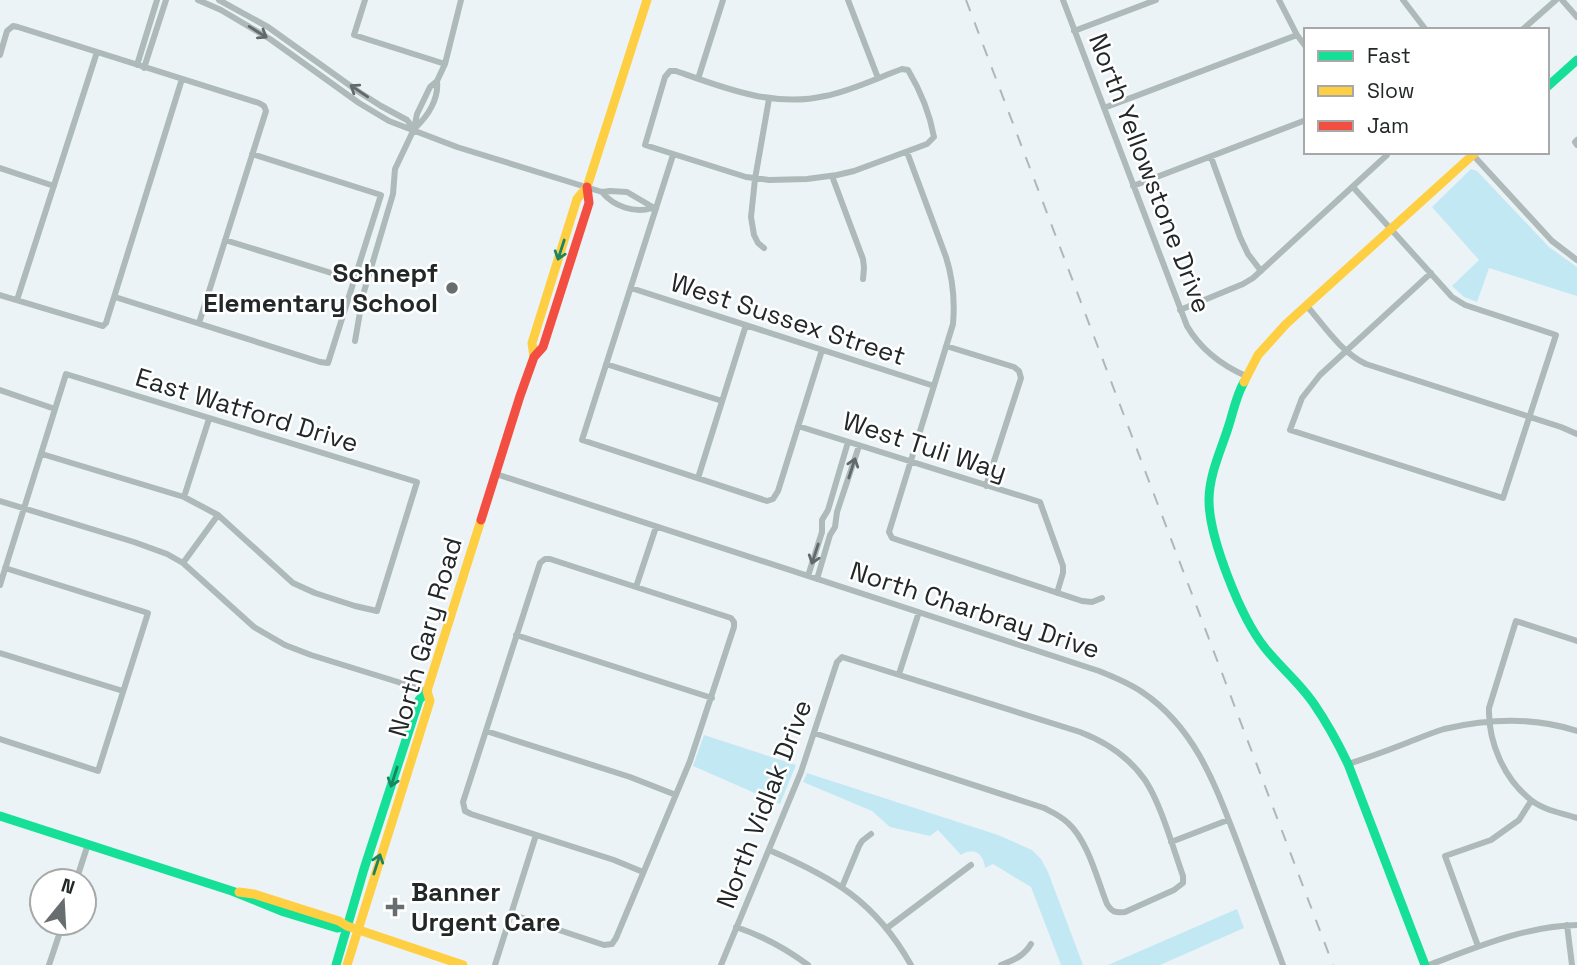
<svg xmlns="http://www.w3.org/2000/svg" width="1577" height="965" font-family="'Space Grotesk',sans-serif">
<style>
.green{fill:#c2e9f3}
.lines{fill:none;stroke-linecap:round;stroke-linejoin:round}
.street{stroke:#aebaba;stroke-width:6}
.fast{stroke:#16e098;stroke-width:9}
.slow{stroke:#ffcf43;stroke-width:9}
.jam{stroke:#f24e42;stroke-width:9}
.rail{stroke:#afb8b9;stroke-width:2;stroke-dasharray:12 12;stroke-linecap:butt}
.oneway{stroke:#61696a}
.oneway2{stroke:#1c8460}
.poi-dot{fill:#686e70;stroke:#fff;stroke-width:2.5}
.labels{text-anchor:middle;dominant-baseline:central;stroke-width:5;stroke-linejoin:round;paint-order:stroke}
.street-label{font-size:26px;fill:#222728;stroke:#fff}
.poi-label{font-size:26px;font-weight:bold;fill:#222728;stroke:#fff;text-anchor:end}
</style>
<rect width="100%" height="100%" fill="#ebf3f6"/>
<path class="green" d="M1471 169 1477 171 1549 247 1577 267V296L1489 268 1477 302 1464 297 1452 286 1479 260 1432 207Z
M704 735 796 765 780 804 693 766Z
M807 773 998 835 1032 850 1041 859 1048 872 1083 965H1061L1031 887 993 864 985 868C984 854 974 846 961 855L938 830 930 836 890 827 872 811 803 782Z
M1237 909 1244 928 1160 965H1108Z"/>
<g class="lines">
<path class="street" d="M198 0 221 10 270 39 359 103 389 121 457 147 602 192 610 191 627 192 656 209
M219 0 268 27 359 92 381 106 407 120 414 129
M365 0 354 35 445 64
M848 0 878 78
M1063 0 1187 326C1201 350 1221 365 1246 376
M1279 0 1297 35 1306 47
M1403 0 1426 30
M1562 0 1577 17
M1522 30 1556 0
M1074 31 1156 0
M0 55 7 31 13 26 18 27 259 103 264 106 266 111 199 323
M137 65 157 0
M144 68 166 0
M902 69 908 70C920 90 930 115 934 137L927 144 854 171 837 175 807 179 769 180 746 177 645 145 665 77 670 71H676C724 88 774 108 825 96 851 91 877 78 902 69Z
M698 79 723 0
M1104 108 1297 35
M415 128C428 116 439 99 437 81
M1577 140 1575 142 1577 145
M907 152 946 257C953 279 955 301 953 324L889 532 892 538 1082 601 1092 602 1102 598
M673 155 582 440 767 501 773 499 778 491 822 350
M1473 155 1552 241 1577 260
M1211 157 1240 237 1248 254 1261 271
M0 168 54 186
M832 176 863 259 864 268 863 279
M1133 186 1306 120
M1353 187 1452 297 1465 305 1556 335 1503 498 1290 430 1302 398 1320 375 1431 273
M602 192C613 206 635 214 652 208
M225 240 354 280
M764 248 758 243 754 235 751 217 755 179 769 99
M631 288 934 386
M0 295 96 324 103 326 106 323 182 79
M115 297 320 362 328 363 381 195 252 154
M17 300 97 52
M1307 306C1325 327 1341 352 1366 364L1561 427 1577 434
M1180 310 1243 284 1253 278 1387 155 1385 152
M355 341 363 295 393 194 395 169 414 129 417 114 430 87 437 81 445 64 461 0
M946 346 1014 367 1019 371 1021 378 986 486
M606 364 722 401
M0 390 55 409
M798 426 1040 502 1063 566V573L1057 593
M496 474 1099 671C1114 677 1129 683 1142 692 1196 728 1216 787 1238 844 1253 885 1268 925 1283 965
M698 478 746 325
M184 497 209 419
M0 501 134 542 167 554 183 563 254 627 285 645 311 655 427 691
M183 563 218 515
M808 576 822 532V520L828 510 848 442
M817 579 830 535 835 527 837 512 859 446
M0 585 66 374 417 482 377 611 355 606 315 593 293 583 218 515 184 497 42 454
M636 587 656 527
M516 635 712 698
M1577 641 1516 621 1489 708C1488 742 1504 779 1531 800 1543 810 1562 813 1577 818
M0 653 123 691
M899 674 919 612
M486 731 630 777 676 795
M0 739 98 771 148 613 5 568
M1348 764C1367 758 1386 751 1404 744 1417 739 1431 733 1444 729 1487 719 1535 717 1577 731
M1171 842 1228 820
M769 850C834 878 875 901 911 965
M76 881 88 844
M842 887 859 846 862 841 871 834
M511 914 604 945 612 944 616 938 690 761 734 627V622L731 618 550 559H545L540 563 463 802 465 811 471 814 614 860 643 872
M1567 925 1572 965
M736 927C763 936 785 948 808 965
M887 928 971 865
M1478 946 1445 856 1491 840 1519 820 1531 801
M49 965 63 923
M495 965 536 835
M721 965 801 772 837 662 842 657 1080 732C1106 742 1129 757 1145 780 1161 804 1173 848 1183 876V883L1174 890 1125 912C1115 913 1112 912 1107 904 1097 879 1088 841 1068 823 1061 816 1052 812 1044 808L814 733
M1001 965C1014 960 1024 956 1031 944
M1429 965C1477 947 1526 926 1577 925"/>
<path class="fast" d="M1547 87 1577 60
M1244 382C1236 396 1233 413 1228 428 1221 450 1209 475 1209 500 1209 538 1241 618 1265 648 1280 667 1300 683 1314 704 1327 723 1338 743 1348 764L1425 965
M0 816 232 891 284 912 337 928 347 926
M336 965 364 869 419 700 427 691"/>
<path class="slow" d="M534 357 532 343 577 199 587 187 647 0
M1244 382 1258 355 1286 324 1476 152
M239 892 254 894 339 921 347 926 463 965
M347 965 430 701 427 691 481 520"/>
<path class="jam" d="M481 520 520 396 534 357 543 347 589 203 587 187"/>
<path class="rail" d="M966 0 1333 965"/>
</g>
<defs><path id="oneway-shaft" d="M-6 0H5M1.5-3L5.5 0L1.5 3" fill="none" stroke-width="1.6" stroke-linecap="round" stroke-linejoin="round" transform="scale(1.75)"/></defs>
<g class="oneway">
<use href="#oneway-shaft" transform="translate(258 32) rotate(32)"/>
<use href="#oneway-shaft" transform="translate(359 91) rotate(-146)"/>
<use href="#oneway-shaft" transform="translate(852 468) rotate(-72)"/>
<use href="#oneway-shaft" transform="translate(815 554) rotate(108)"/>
</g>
<g class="oneway2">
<use href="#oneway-shaft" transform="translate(561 250) rotate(108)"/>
<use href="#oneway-shaft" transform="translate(394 777) rotate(108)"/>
<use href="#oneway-shaft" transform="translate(377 864) rotate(-72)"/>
</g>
<g class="poi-dot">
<circle cx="452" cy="288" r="7"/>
<path d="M391.5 896.5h7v7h7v7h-7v7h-7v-7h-7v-7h7z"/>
</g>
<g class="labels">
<g class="street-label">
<text transform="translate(1150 173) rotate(69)">North Yellowstone Drive</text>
<text transform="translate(788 319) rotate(18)">West Sussex Street</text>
<text transform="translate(247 410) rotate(17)">East Watford Drive</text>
<text transform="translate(925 446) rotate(18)">West Tuli Way</text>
<text transform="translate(975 610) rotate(18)">North Charbray Drive</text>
<text transform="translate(425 637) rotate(-74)">North Gary Road</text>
<text transform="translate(764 804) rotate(-69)">North Vidlak Drive</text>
</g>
<g class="poi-label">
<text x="438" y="273">Schnepf<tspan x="438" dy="30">Elementary School</tspan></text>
<text x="411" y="892" text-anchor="start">Banner<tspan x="411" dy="30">Urgent Care</tspan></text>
</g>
</g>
<rect x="1304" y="28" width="245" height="126" fill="#ffffff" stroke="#a7a9a9" stroke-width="2"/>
<rect x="1318" y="51" width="35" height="10" fill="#16e098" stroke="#a7a9a9" stroke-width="2"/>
<text x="1367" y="63" font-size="21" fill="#222728">Fast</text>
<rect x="1318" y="86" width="35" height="10" fill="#ffcf43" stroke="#a7a9a9" stroke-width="2"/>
<text x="1367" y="98" font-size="21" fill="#222728">Slow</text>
<rect x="1318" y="121" width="35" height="10" fill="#f24e42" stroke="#a7a9a9" stroke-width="2"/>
<text x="1367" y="133" font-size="21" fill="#222728">Jam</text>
<g transform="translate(63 902) rotate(18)"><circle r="33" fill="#ffffff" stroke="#a7a9a9" stroke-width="2"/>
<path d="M0-5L12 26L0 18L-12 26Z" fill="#686e70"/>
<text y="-10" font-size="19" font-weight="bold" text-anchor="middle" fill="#222728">N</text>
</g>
</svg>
